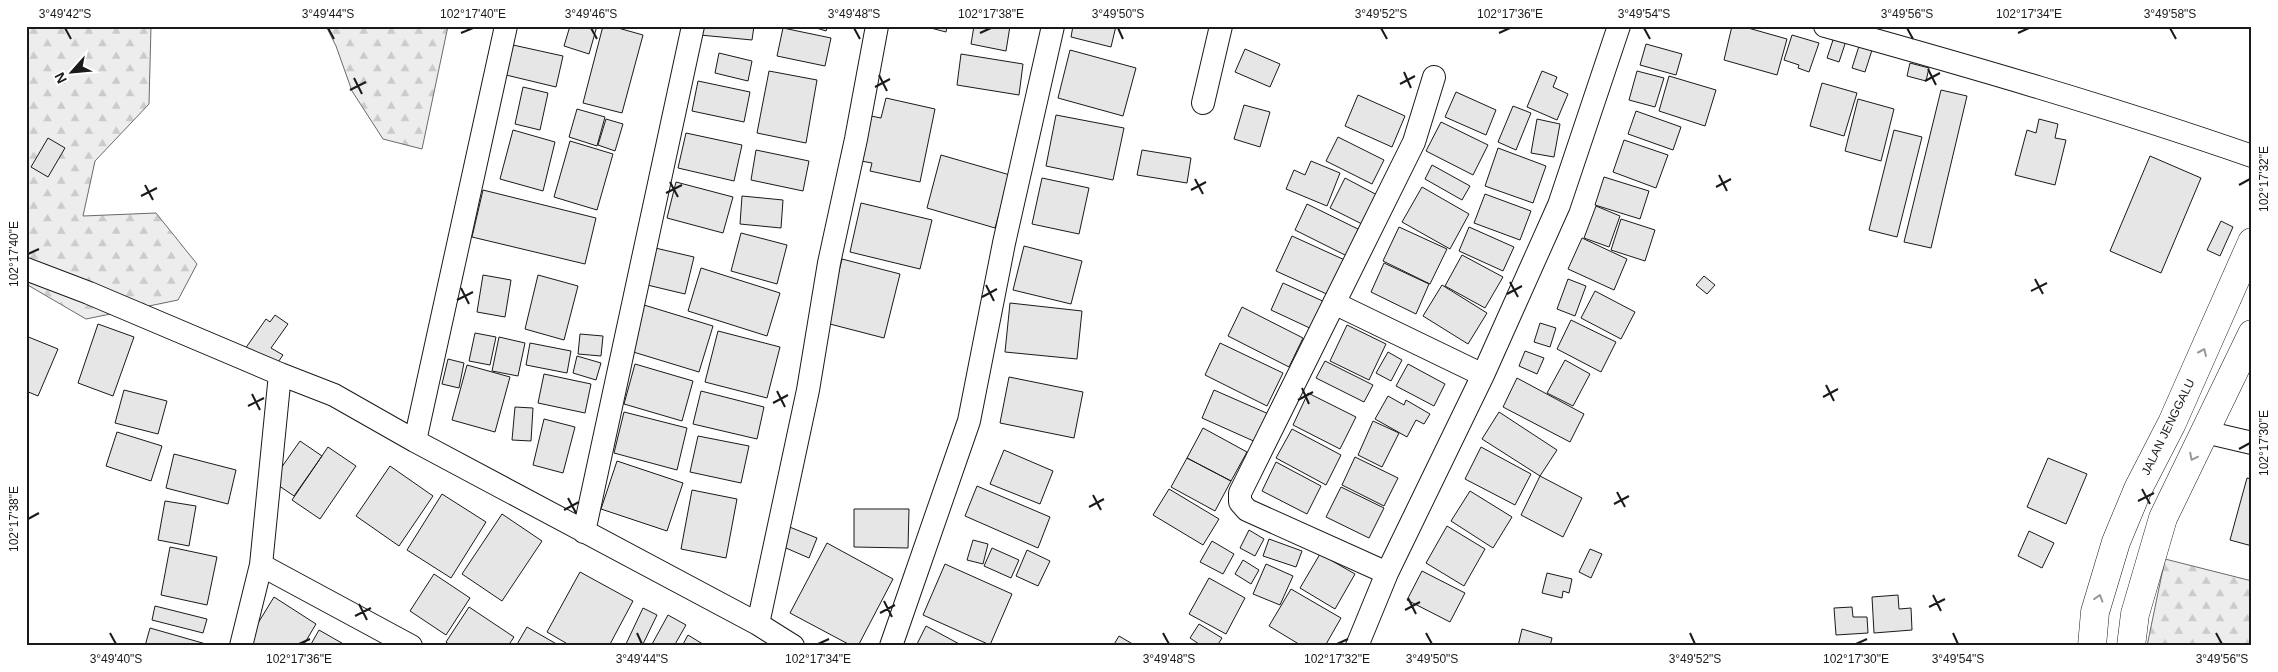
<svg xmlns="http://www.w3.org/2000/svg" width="2278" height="672" font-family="Arial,sans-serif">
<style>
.forest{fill:url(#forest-firs);stroke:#6a6a6a}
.building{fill:#e6e6e6;stroke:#1a1a1a}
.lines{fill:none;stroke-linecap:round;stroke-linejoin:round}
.minor-casing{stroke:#1a1a1a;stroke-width:24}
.primary-casing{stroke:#1a1a1a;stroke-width:29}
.minor{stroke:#fff;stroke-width:22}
.primary{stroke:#fff;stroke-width:28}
.oneway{stroke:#989898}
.ticks{fill:none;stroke:#1a1a1a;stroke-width:2}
.labels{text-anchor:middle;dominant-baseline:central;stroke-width:4;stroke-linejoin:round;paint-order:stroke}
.street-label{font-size:12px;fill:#1a1a1a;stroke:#fff}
.neatline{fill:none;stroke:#1a1a1a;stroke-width:2}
.ticks-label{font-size:12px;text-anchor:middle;fill:#1a1a1a}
</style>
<defs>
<pattern id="forest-firs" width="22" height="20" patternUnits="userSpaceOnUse" patternTransform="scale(1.25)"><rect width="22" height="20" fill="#ededed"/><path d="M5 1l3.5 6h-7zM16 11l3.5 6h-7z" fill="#cbcbcb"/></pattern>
</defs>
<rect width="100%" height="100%" fill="#fff"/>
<path class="forest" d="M26 26H151L149 104 95 161 83 216 156 213 197 264 178 300 86 319 26 284Z
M326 26H448L422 149 383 139 352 91 336 46Z
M2165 559 2252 581V646H2147Z"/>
<path class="building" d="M570 26H597L589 54 564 46Z
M603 26H611L643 35 622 113 583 103Z
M701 26H754L752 40 700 35Z
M810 26H828L826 31Z
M923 26H947L946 32Z
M974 26H1010L1006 51 971 44Z
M1073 26H1116L1111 47 1071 37Z
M1732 26H1741L1787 39 1777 75 1724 60Z
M783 28 831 38 825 66 777 56Z
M1792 35 1819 43 1809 72 1798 68 1799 65 1784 60Z
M1834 37 1846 41 1839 62 1827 58Z
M1646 44 1682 54 1676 75 1640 65Z
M513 45 563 56 556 87 506 75Z
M1859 46 1872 50 1865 72 1852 68Z
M1245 49 1280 64 1270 87 1235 72Z
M1070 50 1136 68 1123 116 1058 98Z
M719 53 752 61 748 81 715 73Z
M961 54 1023 64 1019 95 957 85Z
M1910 63 1929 68 1926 81 1907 76Z
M769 71 817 80 806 143 757 133Z
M1542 71 1557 77 1553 87 1568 94 1557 120 1527 107Z
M1637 71 1664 78 1655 107 1629 100Z
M1669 76 1716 90 1705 126 1659 111Z
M698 81 750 92 744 122 692 111Z
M1822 83 1857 93 1844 136 1810 126Z
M523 87 548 93 540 130 515 124Z
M1941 90 1967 96 1931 248 1904 242Z
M1456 92 1496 110 1486 135 1445 117Z
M1358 95 1405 116 1392 147 1345 126Z
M886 98 935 109 920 182 870 171 872 163 861 161 871 116 881 118Z
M1858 99 1894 109 1881 161 1845 151Z
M1244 105 1270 112 1260 147 1234 139Z
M1513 106 1531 113 1516 150 1498 142Z
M577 109 605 117 597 146 569 137Z
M1636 111 1681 127 1673 150 1628 134Z
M1056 115 1124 128 1113 180 1046 166Z
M606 119 623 124 615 151 598 145Z
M1537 119 1560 124 1554 157 1531 153Z
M2039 119 2058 124 2055 138 2066 140 2055 185 2015 175 2027 130 2036 133Z
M1441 122 1488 145 1473 175 1426 151Z
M513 130 555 142 543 191 500 179Z
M1894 130 1922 137 1897 237 1869 230Z
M686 133 742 145 734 181 678 168Z
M1338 137 1384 160 1372 184 1326 161Z
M48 138 65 148 48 177 31 167Z
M1624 140 1668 155 1656 188 1613 172Z
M570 141 613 154 597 210 554 197Z
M1498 148 1546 166 1533 203 1485 186Z
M756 150 809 161 803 191 751 180Z
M1142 150 1191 158 1187 183 1137 175Z
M941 155 1010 175 995 228 927 208Z
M2150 156 2201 178 2161 273 2110 251Z
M1311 161 1340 173 1327 206 1286 189 1294 170 1305 175Z
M1432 165 1470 186 1462 200 1425 179Z
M1604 177 1649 191 1640 219 1595 205Z
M1042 178 1089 188 1079 234 1032 224Z
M1345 178 1379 196 1364 225 1330 208Z
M676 182 733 197 723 233 667 218Z
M1422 187 1469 214 1450 249 1402 222Z
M483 190 596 218 585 264 472 237Z
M1485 194 1531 211 1520 240 1474 223Z
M742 196 783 200 781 228 740 224Z
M861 203 932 220 920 269 850 252Z
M1307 204 1362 231 1349 257 1295 230Z
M1596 206 1620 216 1609 247 1584 238Z
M1621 219 1655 230 1645 261 1611 250Z
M2221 221 2233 227 2220 256 2207 250Z
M1399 227 1447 249 1430 284 1383 261Z
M1469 227 1514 247 1503 271 1459 251Z
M741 233 787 245 777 284 731 271Z
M1292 236 1347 261 1331 296 1276 271Z
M1582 238 1627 259 1614 290 1568 269Z
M1024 246 1082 261 1071 304 1013 290Z
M651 247 694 257 685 294 643 284Z
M1462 255 1503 277 1485 308 1445 286Z
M842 259 900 274 884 338 826 323Z
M1384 263 1429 284 1416 314 1371 292Z
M701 268 780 293 767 336 688 311Z
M483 275 511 280 505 317 477 312Z
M538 275 578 286 564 340 525 329Z
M1704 276 1715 285 1707 294 1696 285Z
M1568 279 1586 286 1575 316 1557 309Z
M1283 283 1327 303 1314 330 1271 310Z
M1442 285 1487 313 1468 344 1423 316Z
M1595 291 1635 312 1621 339 1581 318Z
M1010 303 1082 311 1077 359 1005 352Z
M644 305 713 326 699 372 630 351Z
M1242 307 1303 338 1289 367 1228 336Z
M275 315 288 324 271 348 283 355 274 368 245 349 266 319 270 322Z
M1571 320 1616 342 1601 372 1557 349Z
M1540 323 1556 328 1550 347 1534 342Z
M98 324 134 337 113 396 78 383Z
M1347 325 1386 344 1369 380 1330 361Z
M718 331 780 347 767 398 705 382Z
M475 333 496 337 490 365 469 361Z
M580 334 603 336 601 356 578 354Z
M26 336 58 349 38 396 26 391Z
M499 337 525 343 518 376 492 371Z
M530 343 571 351 567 373 526 365Z
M1220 343 1283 373 1267 406 1205 375Z
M1525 351 1544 358 1537 374 1519 366Z
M1388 352 1402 360 1391 381 1376 373Z
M577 356 601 363 596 380 573 373Z
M448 359 464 363 459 388 442 384Z
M1565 360 1590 374 1573 406 1547 393Z
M1325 361 1373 385 1364 402 1316 378Z
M635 364 693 381 682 421 624 404Z
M1408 364 1445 384 1434 406 1396 386Z
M467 365 510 377 495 432 452 420Z
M544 374 591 384 585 413 538 403Z
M1009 377 1083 392 1074 438 1000 423Z
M1517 378 1584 414 1570 442 1503 407Z
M124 390 167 401 158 434 115 423Z
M1214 390 1271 415 1258 443 1202 418Z
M701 391 764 407 757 439 693 424Z
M1308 393 1356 417 1340 449 1293 425Z
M1388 396 1404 405 1406 400 1430 414 1424 424 1416 420 1407 437 1375 419Z
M515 407 533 408 531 441 512 440Z
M624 412 687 428 677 470 614 453Z
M1499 412 1557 450 1540 476 1482 439Z
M544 419 575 427 563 473 533 465Z
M1373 421 1399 433 1382 467 1358 455Z
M1203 428 1247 452 1231 481 1187 458Z
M1292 429 1341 455 1326 485 1276 458Z
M117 432 162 446 151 481 106 466Z
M698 436 749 446 741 483 690 472Z
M300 441 322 456 294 496 272 481Z
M328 447 356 466 320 519 292 500Z
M1481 447 1531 474 1515 505 1465 479Z
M1004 450 1053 471 1040 504 990 484Z
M174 454 236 470 228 504 166 488Z
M1355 457 1398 478 1384 506 1342 485Z
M1187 458 1231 481 1215 511 1171 487Z
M2048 458 2087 474 2066 524 2027 507Z
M617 461 683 483 667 531 601 509Z
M1276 462 1321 486 1307 514 1262 491Z
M390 466 433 496 399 546 356 516Z
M1540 476 1582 498 1563 537 1521 515Z
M2247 478 2252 479V546L2230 540Z
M977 486 1050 517 1038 548 965 516Z
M1341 487 1384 508 1369 538 1326 517Z
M1169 489 1219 519 1203 545 1153 515Z
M692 490 737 499 726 558 681 549Z
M1470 491 1512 517 1493 548 1451 521Z
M442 494 486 522 451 578 407 550Z
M165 501 196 506 189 546 158 540Z
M854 509H909L908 548 854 547Z
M502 514 542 541 502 601 462 574Z
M787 526 817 538 809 558 779 545Z
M1447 526 1485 549 1464 586 1426 563Z
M1249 530 1264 539 1255 556 1240 548Z
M2029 531 2054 543 2042 568 2018 556Z
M1269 539 1302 551 1296 567 1263 556Z
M973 540 988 544 983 564 967 560Z
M1212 541 1234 554 1223 574 1200 562Z
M827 543 893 579 858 646H852L790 613Z
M170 547 217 557 207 605 161 595Z
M992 548 1019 560 1011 578 984 566Z
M1590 549 1602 554 1591 578 1579 572Z
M1027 550 1050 561 1038 586 1016 576Z
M1320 554 1355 574 1335 609 1300 588Z
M1243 560 1259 570 1251 584 1235 574Z
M945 564 1012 594 990 645 923 615Z
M1266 564 1293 576 1280 605 1253 594Z
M1422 571 1465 593 1450 622 1407 600Z
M580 572 633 601 609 646H571L547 632Z
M1547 573 1572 579 1569 593 1563 591 1562 598 1542 593Z
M434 574 470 598 446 635 410 611Z
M1209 578 1245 598 1226 634 1189 614Z
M1291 589 1341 618 1325 646H1302L1269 626Z
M1898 595 1899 609 1911 608 1912 630 1874 633 1872 597Z
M274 597 316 624 303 646H244Z
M155 606 207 619 203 633 152 620Z
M469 607 514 637 508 646H451L446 642Z
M1852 607 1853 617H1867L1868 633 1836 635 1834 608Z
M643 608 657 615 642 646H625Z
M668 615 686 625 674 646H651Z
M1199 624 1222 638 1217 646H1202L1190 638Z
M926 626 963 646H916Z
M527 627 560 646H516Z
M150 628 213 646H145Z
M1522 629 1552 638 1550 646H1518Z
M319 630 347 646H310Z
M688 635 706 646H682Z
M1119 636 1136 646H1113Z"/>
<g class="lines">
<g class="minor-casing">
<path id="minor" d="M1825 26C1969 66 2111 107 2252 156
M1203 103 1221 26
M26 269 89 293 280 374 334 395 415 441 758 624 793 646
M1334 303 1483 375
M2205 432 2252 443
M415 441 506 26
M584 532 693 26
M261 565 411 646
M1387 573 1247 510 1240 502V493L1414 142 1434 77
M758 624 808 390 829 263 856 139 877 26
M241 646 261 565 280 374
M891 646 969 421 1004 243 1053 26
M1357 646 1387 573 1483 375 1559 205 1619 26"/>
</g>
<g class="primary-casing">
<path id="primary" d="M2092 646 2095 612 2116 542 2138 489 2172 423 2252 242
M2131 646 2135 614 2163 518 2252 334"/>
</g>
<use href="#minor" class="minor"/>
<use href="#primary" class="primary"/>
</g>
<defs><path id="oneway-chevron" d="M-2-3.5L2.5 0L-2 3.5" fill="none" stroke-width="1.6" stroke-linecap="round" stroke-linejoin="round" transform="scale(1.25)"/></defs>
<g class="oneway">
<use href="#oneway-chevron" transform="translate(2203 352) rotate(-66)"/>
<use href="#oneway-chevron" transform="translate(2193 457) rotate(116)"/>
<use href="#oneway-chevron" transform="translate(2099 598) rotate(-73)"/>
</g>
<path class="ticks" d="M65 28 71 39M328 28 334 39M591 28 597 39M854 28 860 39M1118 28 1123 39M1381 28 1387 39M1644 28 1650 39M1907 28 1913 39M2170 28 2176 39M461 33 473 28M980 33 991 28M1499 33 1510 28M2018 33 2029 28M1928 69 1936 85M1404 72 1411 88M879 75 887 91M354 78 362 94M1925 81 1940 73M1400 84 1415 76M875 87 890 79M350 90 366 82M1719 175 1727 191M1195 179 1203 194M670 182 678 197M145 185 153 200M2239 185 2250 179M1716 187 1731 179M1191 190 1206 182M666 193 682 185M141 196 157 188M28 254 39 249M2035 279 2043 294M1510 282 1518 297M986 285 994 301M461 288 469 304M2031 291 2047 283M1507 294 1522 286M982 297 997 289M457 300 473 292M1826 385 1834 401M1302 388 1309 404M777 391 785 407M252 394 260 410M1823 397 1838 389M1298 400 1313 392M773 403 788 395M248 406 264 398M2239 449 2250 443M2142 489 2150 504M1617 492 1625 507M1093 495 1101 510M568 498 576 513M2138 501 2154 493M1614 504 1629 496M1089 507 1104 499M564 510 579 502M28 519 39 513M1933 595 1941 611M1408 598 1416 614M884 601 892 617M359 604 367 620M1929 607 1945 599M1405 610 1420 602M880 613 895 605M355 616 371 608M110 633 116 644M637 633 642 644M1163 633 1169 644M1426 633 1432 644M1690 633 1695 644M1953 633 1958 644M2216 633 2222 644M299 644 310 639M818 644 829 639M1337 644 1348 639M1856 644 1867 639"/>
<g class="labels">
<g class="street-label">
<text transform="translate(2168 427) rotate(-64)">JALAN JENGGALU</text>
</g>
</g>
<rect width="2278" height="672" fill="none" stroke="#ffffff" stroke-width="55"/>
<g transform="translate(72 72) rotate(243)" stroke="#ffffff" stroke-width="4" paint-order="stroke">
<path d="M0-4L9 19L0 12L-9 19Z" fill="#1a1a1a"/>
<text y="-8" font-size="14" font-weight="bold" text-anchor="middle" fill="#1a1a1a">N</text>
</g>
<rect x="28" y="28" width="2222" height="616" class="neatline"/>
<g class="ticks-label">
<text x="65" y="18">3°49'42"S</text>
<text x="328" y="18">3°49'44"S</text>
<text x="473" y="18">102°17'40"E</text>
<text x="591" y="18">3°49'46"S</text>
<text x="854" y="18">3°49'48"S</text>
<text x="991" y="18">102°17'38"E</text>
<text x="1118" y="18">3°49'50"S</text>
<text x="1381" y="18">3°49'52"S</text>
<text x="1510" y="18">102°17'36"E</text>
<text x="1644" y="18">3°49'54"S</text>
<text x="1907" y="18">3°49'56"S</text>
<text x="2029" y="18">102°17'34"E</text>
<text x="2170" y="18">3°49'58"S</text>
<text transform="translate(2264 179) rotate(-90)" y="4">102°17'32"E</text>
<text transform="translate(14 254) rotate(-90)" y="4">102°17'40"E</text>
<text transform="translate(2264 443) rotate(-90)" y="4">102°17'30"E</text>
<text transform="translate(14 519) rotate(-90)" y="4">102°17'38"E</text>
<text x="116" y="663">3°49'40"S</text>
<text x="299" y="663">102°17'36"E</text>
<text x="642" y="663">3°49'44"S</text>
<text x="818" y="663">102°17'34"E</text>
<text x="1169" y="663">3°49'48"S</text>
<text x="1337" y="663">102°17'32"E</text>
<text x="1432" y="663">3°49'50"S</text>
<text x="1695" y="663">3°49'52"S</text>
<text x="1856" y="663">102°17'30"E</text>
<text x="1958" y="663">3°49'54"S</text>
<text x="2222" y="663">3°49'56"S</text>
</g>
</svg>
